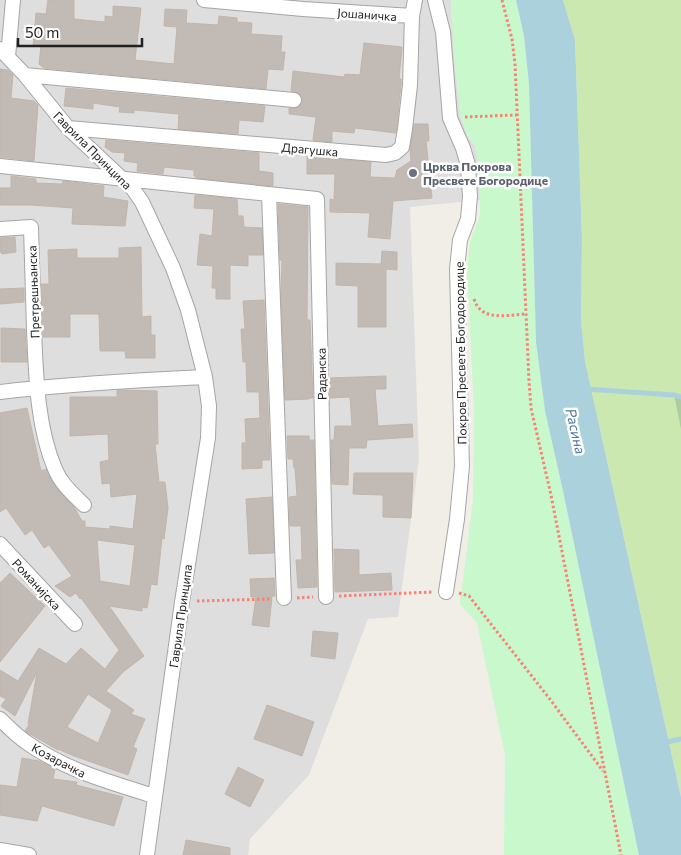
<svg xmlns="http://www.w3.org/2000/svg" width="681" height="855" font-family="Commissioner,sans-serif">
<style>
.residential{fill:#dfdede}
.grass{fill:#cce8b1}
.forest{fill:#acce9f}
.park{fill:#c8f8cc}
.water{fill:#abd1dc}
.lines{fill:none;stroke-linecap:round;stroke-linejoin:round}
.stream{stroke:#abd1dc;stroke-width:5}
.building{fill:#c2bab4;stroke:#c2b5ab;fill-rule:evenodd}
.minor-casing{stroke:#a5a5a5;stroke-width:16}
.path{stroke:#f58475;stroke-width:3;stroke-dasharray:2.5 2.5;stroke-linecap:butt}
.minor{stroke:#fff;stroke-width:14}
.worship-dot{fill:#6b7280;stroke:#fff;stroke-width:2}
.labels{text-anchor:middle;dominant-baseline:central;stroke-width:5;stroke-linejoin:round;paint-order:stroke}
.street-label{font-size:12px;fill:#212121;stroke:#fff}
.worship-label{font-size:12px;font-weight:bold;fill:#5b616d;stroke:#fff;text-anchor:start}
.water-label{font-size:14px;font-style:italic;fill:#4d79a6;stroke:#fff}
</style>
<rect width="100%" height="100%" fill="#f1eee8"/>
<path class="residential" d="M0 0H451L454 55 460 112 467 135 475 146 477 156 480 200 410 207 419 459 398 617 368 619 309 775 250 839 248 855H0Z"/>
<path class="grass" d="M563 0H681V397L674 395 681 430V797L585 361 581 321 582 239 575 40Z"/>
<path class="forest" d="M674 395 681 397V430Z"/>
<path class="park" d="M451 0H516L524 36 529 84 536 342 545 411 563 491 639 855H504L505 755 477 623 460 604 473 500 474 408 467 272 470 241 480 215V200L477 156 475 146 467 135 460 112 454 55Z"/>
<path class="water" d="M516 0H563L575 40 582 239 581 321 585 361 681 797V855H639L563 491 545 411 536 342 529 84 524 36Z"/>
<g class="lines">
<path class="stream" d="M585 389 674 395 681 397
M662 743 681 739"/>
</g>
<path class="building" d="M48 0H74V19L105 22V16L113 17V6L141 8 135 60 174 64 177 27 164 26 165 9 187 10 186 23 218 25 219 16 237 18V22L252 23 251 34 282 36 281 52H285L283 70 268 69 266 89 44 68 39 64 41 46H33L36 13 46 14Z
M364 43 402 47 399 79H401V84L396 133 355 128 354 133 332 131V142L313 140 316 117 289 114V108H298L303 101 299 93 291 91 293 71 344 77 345 74 360 75Z
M0 69 8 70 13 75 11 98 34 101 38 105 34 161 0 157Z
M66 88 265 106 263 122 239 120 238 134 178 129 179 114 134 110V113L119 112 120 107 93 103V109L64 106Z
M414 124H428L429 141H426L432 198 393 201 390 239 368 237 370 213 330 212V199L334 200 335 174H307V157L371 162 370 177 395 178 397 170 411 161 410 150Z
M106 140 259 153V171L273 173V186L196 178V176H194V170L164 167 163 174 137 171 138 163 124 161 125 153 112 152 105 147Z
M11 176 36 179V183L62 184 63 181 104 186 103 197 128 201 125 226 72 224 73 208 31 205H0V188H11Z
M195 195 237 199 238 216H243L244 227 262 228 263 255H248V266L230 265V299H216V288H212L213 266 197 265 200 234 212 236 214 209 194 208Z
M278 204 308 207 307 320H310L313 398H309V399L285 400 281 292 282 260H280Z
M15 237 16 252 2 254 0 251V238Z
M141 247 142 317 151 316V335H155V358H126L125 351H100L99 314H70V337H43L41 284H49L48 250 77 249V258H119V248Z
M382 251 397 252V270L386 269V327H358V286L336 285V263L381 264Z
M24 288V302L0 304V289Z
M264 300 270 460H262V468L242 469V443H246L245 419 260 418 259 392H247L246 362H243L241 329H245L243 301Z
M1 328 25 329 27 362H1Z
M386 376V389H375L378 426 412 424 413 437 367 440 366 448H349L348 485 332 484 331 440H334L335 426H352L350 397 330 398V378Z
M117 390 157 391 158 444H155L159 482H165L168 508 164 539 162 538 157 585 151 584 147 608 142 607V611L109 606 144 656 123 672 106 691 134 710 131 714 145 719 133 747 137 749 128 775 74 756 58 749V750L25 731 29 725 28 724 37 672 15 716 1 706 6 699 0 696V670L18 681 39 648 66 664 81 648 105 669 119 650 81 598 80 599 76 593 70 597 55 586 72 576 49 545 44 548 32 530 25 535 6 508 0 512V413L27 408 41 471 46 469 57 489 74 507 82 521H85V527L110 529V526L133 529 137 494 111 497 110 483 102 484 100 462 109 460 108 434 70 436V397H117ZM97 540 135 545 130 586 100 581ZM88 694 112 710 98 743 67 727Z
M287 436H309V440H314L317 587 298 588 296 560H302L301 526H290L289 497 297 496 295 468H294L293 459H288Z
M354 473H413L411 518 383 517V495L353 494Z
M272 497 274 553 249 554 246 499Z
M334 549 359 550V575L391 573 392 590 335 592Z
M10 573 45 606 0 662V583Z
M274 578 275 596H272L269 627 252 625 256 597H251L250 579Z
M313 631 338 633 335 659 311 656Z
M267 705 314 722 302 756 254 739Z
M22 758 39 761 55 769 53 779 77 782 76 785 123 797 114 826 42 806 37 821 0 815V785L17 787Z
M238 767 264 780 250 807 225 794Z
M186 840 230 848V855H183Z"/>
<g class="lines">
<g class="minor-casing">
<path id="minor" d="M204 0 303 9 412 16
M435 0 443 32 450 118 463 148 468 165 470 196 468 219 460 240 457 269 462 466 457 519 446 592
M0 49 25 75 68 128 133 189 142 202 173 268 188 310 205 377 209 406 208 438 182 602 147 855
M8 57 13 0
M25 75 294 100
M68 128 386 155 395 153 402 147 405 129 410 85 412 16 415 0
M0 166 317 199 326 597
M269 194 284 598
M0 229 31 227C32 261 33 296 34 330 36 375 37 427 55 469 61 484 73 494 84 505
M0 392C68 384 137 380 205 377
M0 544 75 624
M0 719C8 727 17 736 26 742 65 770 109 782 154 796
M0 850 29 855"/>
</g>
<path class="path" d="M502 0 512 39 515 64 529 381 531 408 551 495 621 855
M465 117 517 115
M474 299C481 322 507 315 526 314
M459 593 469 596 549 698 603 771
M339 596 433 592
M297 598 313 597
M197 601 271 599"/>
<use href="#minor" class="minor"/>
</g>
<circle class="worship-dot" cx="413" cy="173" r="5"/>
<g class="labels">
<g class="street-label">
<text transform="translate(367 14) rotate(4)">Јошаничка</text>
<text transform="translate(310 149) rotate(5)">Драгушка</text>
<text transform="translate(93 150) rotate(45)">Гаврила Принципа</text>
<text transform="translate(33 292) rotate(-92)">Претрешњанска</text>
<text transform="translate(460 353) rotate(-91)">Покров Пресвете Богодородице</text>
<text transform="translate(321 374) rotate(-91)">Раданска</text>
<text transform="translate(37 584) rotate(47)">Романијска</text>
<text transform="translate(180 616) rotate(-82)">Гаврила Принципа</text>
<text transform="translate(59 760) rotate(28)">Козарачка</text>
</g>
<g class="worship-label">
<text x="423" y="166">Црква Покрова<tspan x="423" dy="14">Пресвете Богородице</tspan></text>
</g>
<g class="water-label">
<text transform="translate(576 431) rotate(77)">Расина</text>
</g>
</g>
<path d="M18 38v8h124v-8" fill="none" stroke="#212121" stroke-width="2.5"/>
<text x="25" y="38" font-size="15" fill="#212121" stroke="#ffffff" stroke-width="4" paint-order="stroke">50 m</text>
</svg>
